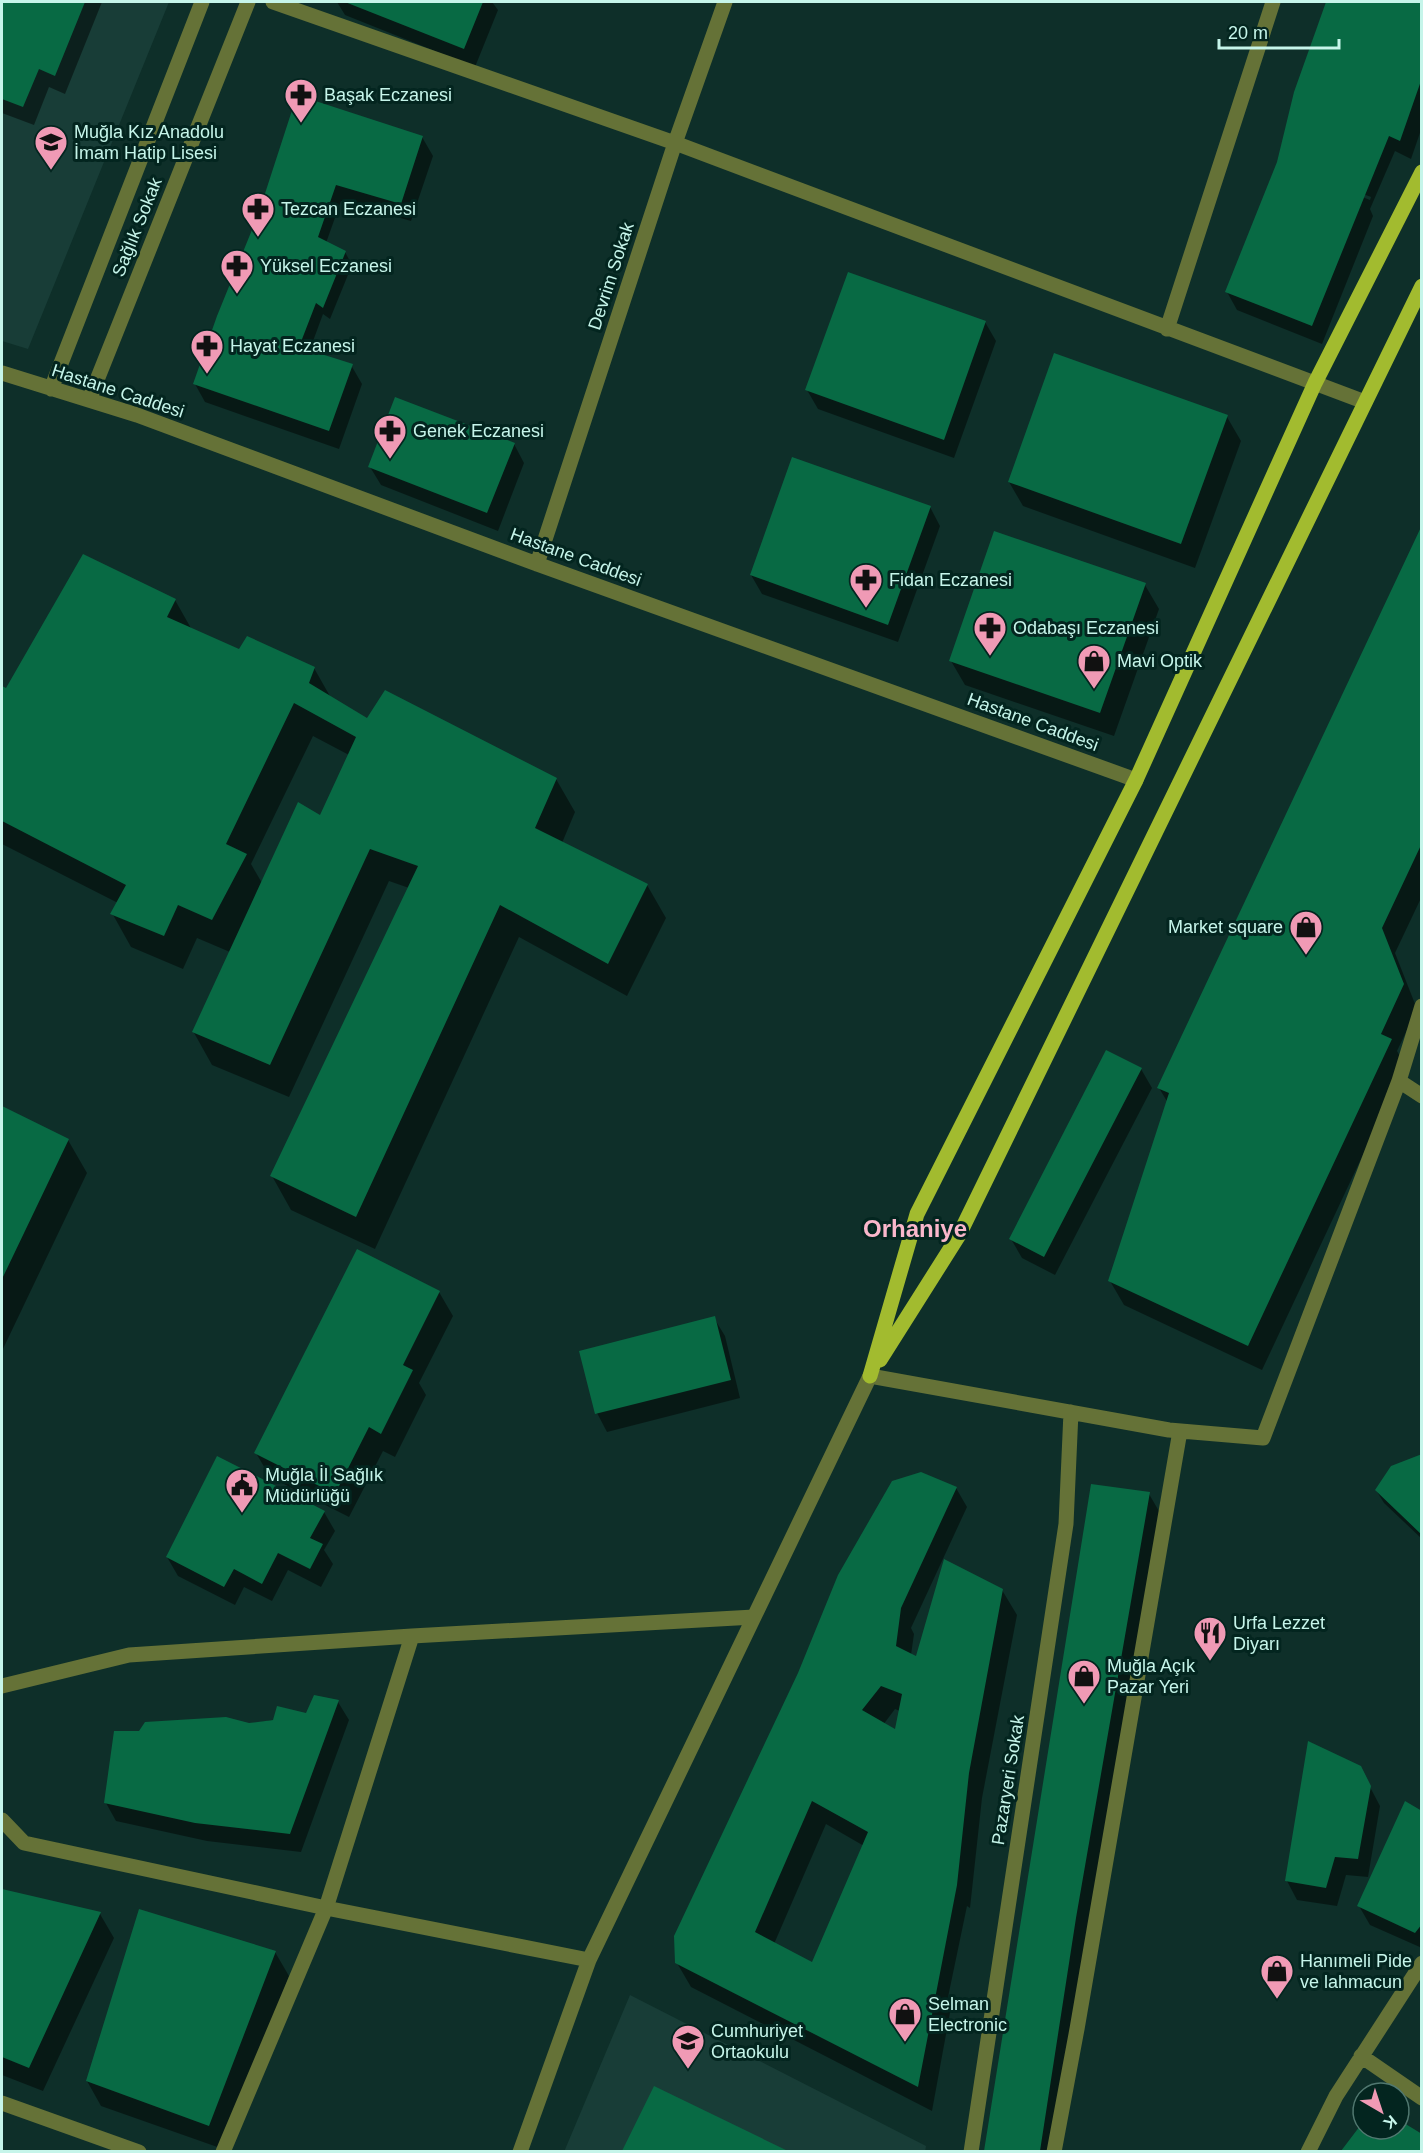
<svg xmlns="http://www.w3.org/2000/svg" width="1423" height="2153" font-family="Helvetica,sans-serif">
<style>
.built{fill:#183d37}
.shadow{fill:#0007;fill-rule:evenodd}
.building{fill:#086a44;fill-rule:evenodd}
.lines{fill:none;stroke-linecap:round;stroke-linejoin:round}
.minor{stroke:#657237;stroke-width:15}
.major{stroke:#a2bb2f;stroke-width:15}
.labels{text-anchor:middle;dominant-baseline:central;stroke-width:6;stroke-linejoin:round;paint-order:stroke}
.poi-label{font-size:18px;fill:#c6f5ea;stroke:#03251f;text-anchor:start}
.street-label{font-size:18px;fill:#c6f5ea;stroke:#03251f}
.district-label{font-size:24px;font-weight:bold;fill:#f9b7cb;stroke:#03251f}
</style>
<rect width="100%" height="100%" fill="#0e2f29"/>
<path class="built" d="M2 2H169L28 349 2 341Z
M630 1995 926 2146 925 2152H564Z"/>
<path class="shadow" d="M2 2H102L65 94 49 87 34 125 2 113Z
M337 2H492L498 10 475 67 345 15Z
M1328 2H1422V127L1411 159 1395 151 1370 209 1373 216 1322 344 1237 310 1227 292 1278 162 1316 31ZM1286 164 1371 197 1370 200 1286 167Z
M422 137 433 156 411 221 341 201 326 243 345 252 352 265 330 319 323 314 309 352 351 365 362 384 339 449 205 402 195 384 259 216Z
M985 322 996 341 954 458 818 409 807 390Z
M1227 417 1241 441 1195 568 1023 506 1009 482Z
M514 444 524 463 498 531 381 485 370 467Z
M930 507 940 526 898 642 762 594 751 575Z
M1422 529V896L1395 953 1417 1009 1397 1051 1405 1065 1262 1370 1124 1305 1110 1281 1168 1103 1159 1088Z
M1145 585 1159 609 1114 736 965 685 951 661Z
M175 600 192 630 240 651 314 668 331 698 368 720 556 779 575 812 562 843 647 885 666 918 627 996 519 937 375 1249 291 1210 272 1176 409 888 389 881 289 1097 212 1065 193 1031 230 952 197 938 183 969 131 947 112 913 118 903 2 844V688L6 690ZM313 736 349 755 321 817 262 883 251 864Z
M1141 1069 1152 1088 1055 1275 1022 1258 1011 1239Z
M2 1108 68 1140 87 1173 2 1351Z
M439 1292 453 1316 419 1383 426 1395 395 1457 383 1451 349 1517 270 1477 256 1453Z
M714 1318 725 1336 740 1398 607 1432 597 1413Z
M1422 1456V1539L1384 1503 1376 1490Z
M921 1473 956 1488 967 1507 911 1628 914 1634 911 1655 917 1658 1002 1590 1017 1615 982 1798 970 1908 967 1906 947 2002 951 2007 932 2111 691 1987 677 1963ZM895 1709 900 1711 896 1732 883 1725ZM826 1824 864 1846 813 1964 774 1944Z
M1092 1485 1149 1494 1163 1518 1057 2152H986Z
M324 1512 335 1531 324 1550 333 1564 321 1587 288 1570 272 1601 244 1587 235 1605 178 1576 167 1557Z
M338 1702 349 1720 301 1852 207 1841 116 1821 106 1803 249 1724 307 1714Z
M1360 1768 1380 1806 1368 1877 1346 1875 1337 1906 1297 1900 1287 1881Z
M1422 1813V1948L1370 1925 1359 1906Z
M2 1890 100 1914 114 1938 43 2091 2 2075Z
M275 1952 289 1976 223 2149 101 2106 87 2081Z
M655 2088 784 2152H623Z
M1399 2122 1422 2136V2152H1343L1363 2125V2129H1399Z"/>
<path class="building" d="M2 2H85L55 76 39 69 23 107 2 99Z
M345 2H483L464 49Z
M1326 2H1422V78L1400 141 1389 136 1312 326 1225 292 1277 162 1294 92Z
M297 95 423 136 401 204 336 185 318 237 346 251 323 308 316 303 299 347 353 364 329 431 193 384 217 316 258 215Z
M848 272 986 321 944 440 805 390Z
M1054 353 1228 415 1181 544 1008 482Z
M395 397 515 443 487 513 368 467Z
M792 457 931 506 888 625 750 575Z
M1422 525V843L1382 928 1404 984 1381 1034 1392 1039 1248 1346 1108 1281 1169 1093 1157 1088Z
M994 531 1146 583 1100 713 949 661Z
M83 554 176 599 167 617 239 649 247 636 315 667 309 683 367 718 385 690 557 778 535 828 648 884 608 964 500 905 356 1217 270 1176 418 866 370 849 270 1065 192 1032 298 802 320 815 356 737 294 703 226 844 247 854 212 920 178 905 164 936 110 914 126 885 2 821V686L6 688Z
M1106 1050 1142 1068 1044 1257 1009 1239Z
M2 1106 69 1139 2 1279Z
M357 1249 440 1291 403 1365 413 1370 381 1434 369 1427 335 1494 254 1453Z
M715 1316 731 1380 595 1414 579 1351Z
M1422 1454V1535L1375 1490 1391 1466Z
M217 1456 325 1511 310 1538 323 1544 310 1569 278 1553 262 1584 234 1569 224 1587 166 1557Z
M921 1472 957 1487 901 1608 896 1646 916 1656 944 1559 1003 1589 969 1773 957 1885 918 2087 675 1963 674 1936 798 1673 838 1575 892 1481ZM881 1686 902 1694 895 1729 862 1710ZM812 1801 868 1832 812 1962 755 1932Z
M1091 1484 1150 1492 1076 1918 1040 2151H984Z
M314 1695 339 1700 290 1834 195 1823 104 1803 114 1731H139L145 1722 226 1717 249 1723 273 1720 277 1706 306 1713Z
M1308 1741 1361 1766 1371 1786 1358 1859 1335 1857 1326 1888 1285 1881Z
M1405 1801 1422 1811V1924L1415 1933 1357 1906Z
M2 1889 101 1912 29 2068 2 2057Z
M139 1909 276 1951 209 2126 86 2081Z
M654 2086 788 2151H622Z
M1399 2120 1422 2134V2151H1341L1363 2122V2129H1399Z"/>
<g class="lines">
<path class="minor" d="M273 2 675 143 1365 402
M1167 329 1273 2
M2 373 137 415 537 564 1136 780
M51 389 202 2
M89 400 248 2
M537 564 675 143 725 2
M1399 1081 1422 1096
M2 1686 129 1655 412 1636 754 1617
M2 1820 24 1843 326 1908 589 1960
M1361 2056 1422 2098
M2 2103 139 2152
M223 2152 326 1908 412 1636
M520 2152 589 1960 870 1376 1169 1430 1263 1438 1399 1081 1422 1006
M971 2152 1066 1524 1071 1412
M1054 2152 1077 2029 1180 1431
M1308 2152 1336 2096 1422 1963"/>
<path class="major" d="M880 1360 959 1235 1422 286
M870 1376 917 1214 1136 780 1315 383 1422 172"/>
</g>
<defs>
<g id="pharmacy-pin" transform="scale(1.725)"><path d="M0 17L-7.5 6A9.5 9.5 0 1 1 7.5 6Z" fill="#f09ab5" stroke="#03251f"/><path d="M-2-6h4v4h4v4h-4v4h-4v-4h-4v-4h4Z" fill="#111"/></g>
<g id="school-pin" transform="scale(1.725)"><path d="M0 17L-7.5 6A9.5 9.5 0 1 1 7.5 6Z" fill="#f09ab5" stroke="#03251f"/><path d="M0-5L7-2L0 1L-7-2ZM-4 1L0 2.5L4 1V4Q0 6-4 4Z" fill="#111"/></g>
<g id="shop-pin" transform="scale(1.725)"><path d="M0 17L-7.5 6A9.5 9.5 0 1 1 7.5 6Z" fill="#f09ab5" stroke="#03251f"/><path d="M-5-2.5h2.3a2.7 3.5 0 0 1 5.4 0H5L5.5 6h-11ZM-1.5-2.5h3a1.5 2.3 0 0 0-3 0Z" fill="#111"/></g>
<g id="civic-pin" transform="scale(1.725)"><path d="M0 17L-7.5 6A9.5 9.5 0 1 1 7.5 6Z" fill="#f09ab5" stroke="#03251f"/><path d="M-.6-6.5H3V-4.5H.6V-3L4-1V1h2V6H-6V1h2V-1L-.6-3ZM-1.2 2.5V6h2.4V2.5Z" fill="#111"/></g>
<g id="restaurant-pin" transform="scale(1.725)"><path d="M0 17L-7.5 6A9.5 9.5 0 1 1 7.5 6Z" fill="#f09ab5" stroke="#03251f"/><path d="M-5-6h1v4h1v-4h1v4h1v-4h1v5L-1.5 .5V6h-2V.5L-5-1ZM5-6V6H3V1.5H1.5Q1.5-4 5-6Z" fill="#111"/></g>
</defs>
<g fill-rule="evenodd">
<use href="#pharmacy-pin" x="301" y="95"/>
<use href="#school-pin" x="51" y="142"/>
<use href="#pharmacy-pin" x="258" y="209"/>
<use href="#pharmacy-pin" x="237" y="266"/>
<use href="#pharmacy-pin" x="207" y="346"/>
<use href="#pharmacy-pin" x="390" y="431"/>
<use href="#pharmacy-pin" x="866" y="580"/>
<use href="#pharmacy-pin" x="990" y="628"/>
<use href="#shop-pin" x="1094" y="661"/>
<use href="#shop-pin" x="1306" y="927"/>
<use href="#civic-pin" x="242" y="1485"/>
<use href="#restaurant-pin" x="1210" y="1633"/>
<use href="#shop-pin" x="1084" y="1676"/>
<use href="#shop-pin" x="1277" y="1971"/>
<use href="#shop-pin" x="905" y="2014"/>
<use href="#school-pin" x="688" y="2041"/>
</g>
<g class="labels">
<g class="poi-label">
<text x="324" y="95">Başak Eczanesi</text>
<text x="74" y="132">Muğla Kız Anadolu<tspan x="74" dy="21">İmam Hatip Lisesi</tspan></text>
<text x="281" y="209">Tezcan Eczanesi</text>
<text x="260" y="266">Yüksel Eczanesi</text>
<text x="230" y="346">Hayat Eczanesi</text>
<text x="413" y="431">Genek Eczanesi</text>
<text x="889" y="580">Fidan Eczanesi</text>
<text x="1013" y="628">Odabaşı Eczanesi</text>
<text x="1117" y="661">Mavi Optik</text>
<text x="1283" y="927" text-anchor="end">Market square</text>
<text x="265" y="1475">Muğla İl Sağlık<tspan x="265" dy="21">Müdürlüğü</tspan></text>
<text x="1233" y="1623">Urfa Lezzet<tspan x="1233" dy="21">Diyarı</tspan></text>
<text x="1107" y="1666">Muğla Açık<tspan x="1107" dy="21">Pazar Yeri</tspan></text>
<text x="1300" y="1961">Hanımeli Pide<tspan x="1300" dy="21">ve lahmacun</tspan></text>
<text x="928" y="2004">Selman<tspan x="928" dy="21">Electronic</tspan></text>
<text x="711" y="2031">Cumhuriyet<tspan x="711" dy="21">Ortaokulu</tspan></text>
</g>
<g class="street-label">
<text transform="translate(137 227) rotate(-68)">Sağlık Sokak</text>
<text transform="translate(611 276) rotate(-72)">Devrim Sokak</text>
<text transform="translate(118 391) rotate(18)">Hastane Caddesi</text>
<text transform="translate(576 557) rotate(20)">Hastane Caddesi</text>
<text transform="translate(1033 722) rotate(20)">Hastane Caddesi</text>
<text transform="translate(1008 1780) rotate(-81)">Pazaryeri Sokak</text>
</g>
<g class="district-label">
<text x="915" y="1228">Orhaniye</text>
</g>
</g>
<rect width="1423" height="2153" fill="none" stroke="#c6f5ea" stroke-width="6"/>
<g transform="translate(1381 2111) rotate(141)"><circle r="28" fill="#03251f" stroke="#517870" stroke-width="1.5"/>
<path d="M0-4.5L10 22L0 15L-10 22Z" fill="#f09ab5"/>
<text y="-9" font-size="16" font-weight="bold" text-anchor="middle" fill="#c6f5ea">K</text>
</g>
<path d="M1219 39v9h120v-9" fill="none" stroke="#c6f5ea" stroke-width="3"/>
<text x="1228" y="39" font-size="18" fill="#c6f5ea" stroke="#03251f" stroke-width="4.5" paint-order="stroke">20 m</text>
</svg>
